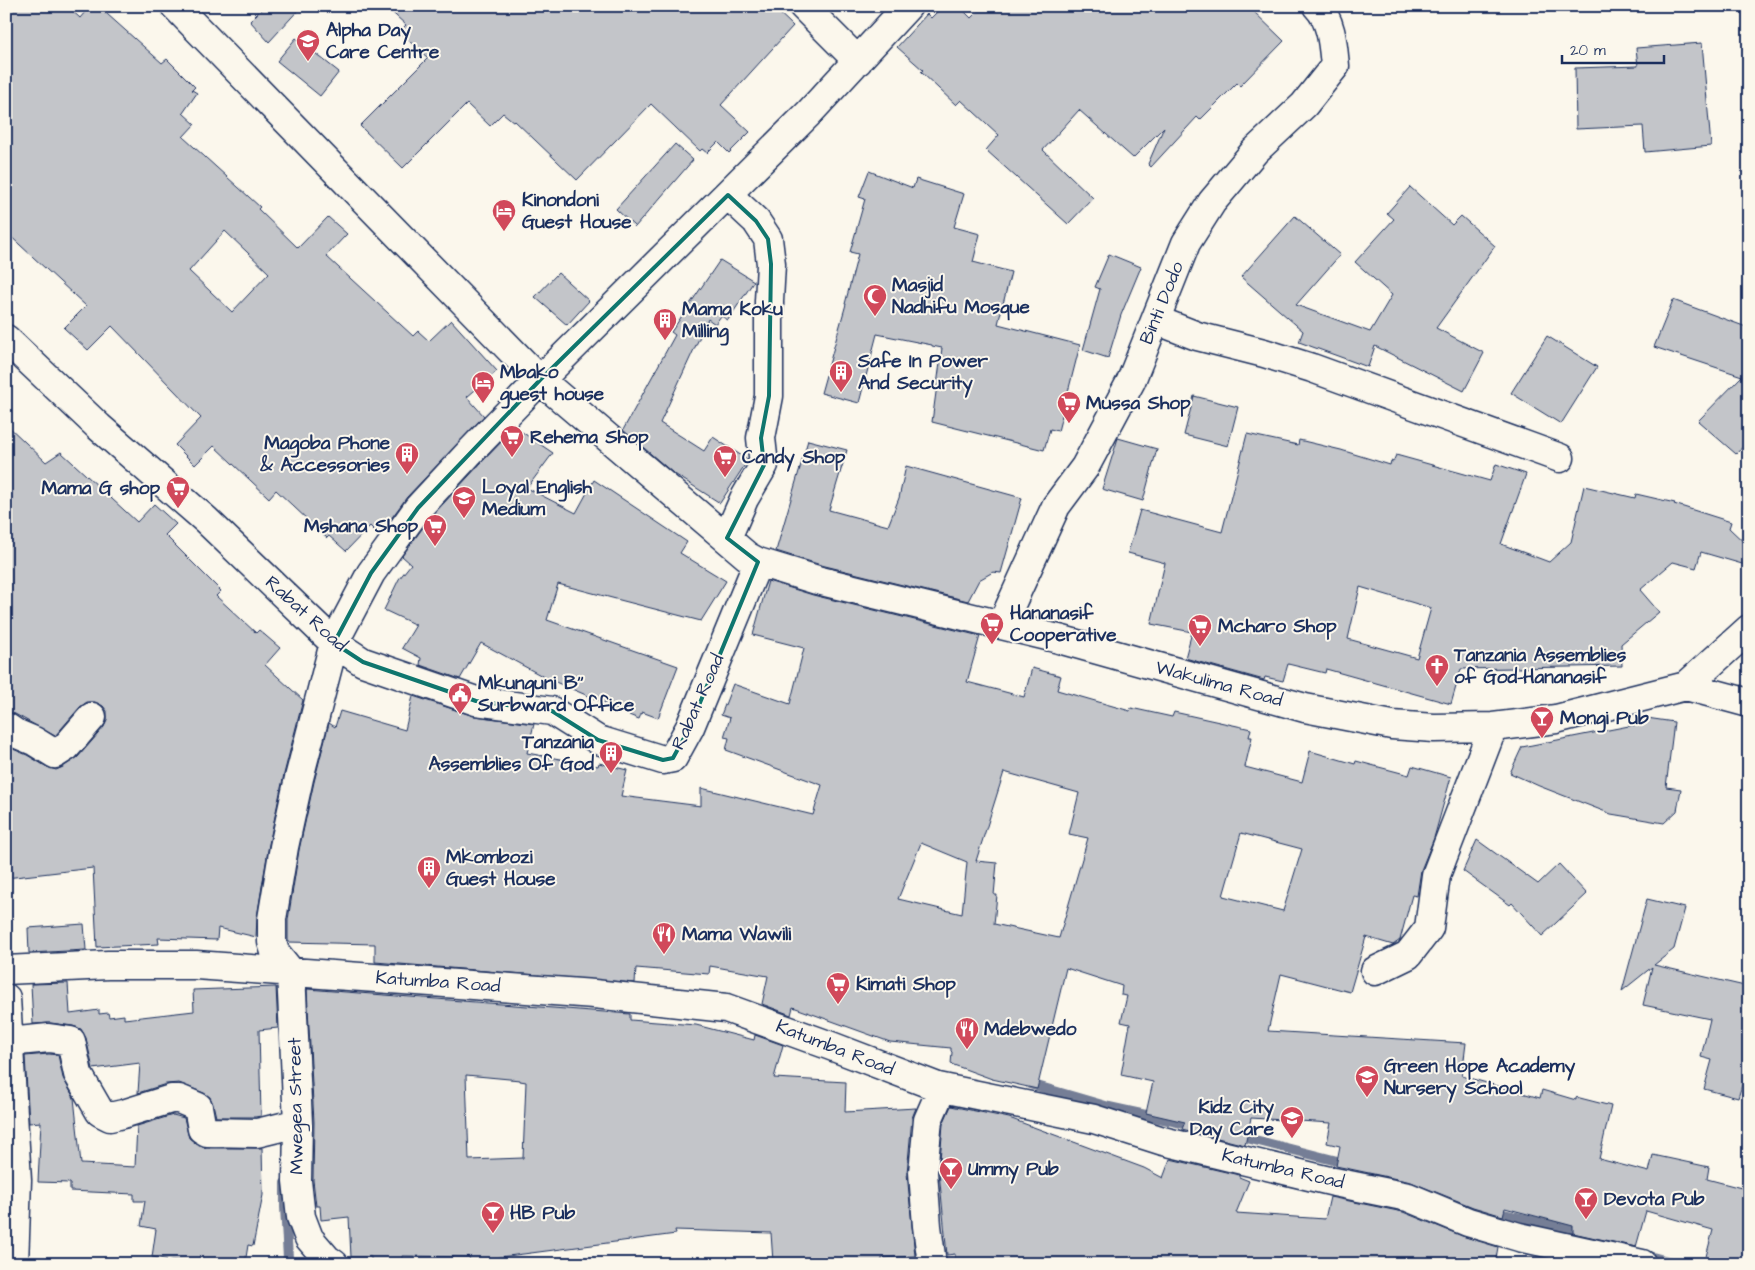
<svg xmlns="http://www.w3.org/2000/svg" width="1755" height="1270" font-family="'Architects Daughter',sans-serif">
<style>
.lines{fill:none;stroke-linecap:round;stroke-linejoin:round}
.stream{stroke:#747e96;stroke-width:10}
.building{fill:#c3c5c9;stroke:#1b2f5e;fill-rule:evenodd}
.street-casing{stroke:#1b2f5e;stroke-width:31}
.street{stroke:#fbf7ec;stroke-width:28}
.marked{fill:none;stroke:#0f766e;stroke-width:4;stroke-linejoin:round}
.labels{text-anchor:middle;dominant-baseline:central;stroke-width:4;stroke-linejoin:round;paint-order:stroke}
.poi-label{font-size:19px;font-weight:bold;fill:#1b2f5e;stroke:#fbf7ec;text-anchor:start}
.street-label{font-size:19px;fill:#1b2f5e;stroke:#fbf7ec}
</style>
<rect width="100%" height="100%" fill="#fbf7ec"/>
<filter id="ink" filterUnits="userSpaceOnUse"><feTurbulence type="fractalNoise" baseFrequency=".02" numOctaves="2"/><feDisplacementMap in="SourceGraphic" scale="10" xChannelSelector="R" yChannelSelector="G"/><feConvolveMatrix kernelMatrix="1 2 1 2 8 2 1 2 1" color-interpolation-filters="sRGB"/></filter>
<g filter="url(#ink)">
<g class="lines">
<path class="stream" d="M1030 1084 1109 1107 1196 1126
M1235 1135 1349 1164
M1377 1173 1411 1185
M1454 1202 1465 1206 1581 1231
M1641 1254 1679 1264
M284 1264 288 1258 285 1207V1183"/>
</g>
<path class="building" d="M6 6H67L80 18 90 6H98L162 63 167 59 195 87 192 90 197 93 183 113 195 124 183 137 260 207 258 209 298 248 328 217 347 234 326 256 413 336 418 331 429 341 451 320 497 371 467 397 484 416 407 497 379 535 370 526 346 551 329 536 327 538 276 490 269 498 214 446 195 465 175 445 201 418 112 326 88 350 64 328 86 306 6 232ZM225 231 269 273 232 312 189 271Z
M265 6H302L269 42 250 21Z
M385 6H772L793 26 721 105 750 132 729 153 718 142 707 153 702 149 700 151 651 104 577 180 515 121 514 122 503 113 490 126 467 104 403 168 360 126 428 58 399 32 406 25Z
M943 6H959L971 18 983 6H1248L1284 41 1240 86 1237 83 1200 120 1197 117 1151 167 1148 164 1164 127 1133 158 1079 110 1043 150 1093 198 1068 224 986 150 999 135 961 100 956 105 921 72 923 70 897 47 927 14 931 18Z
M296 38 339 72 320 96 277 61Z
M1702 43 1711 146 1645 152 1643 126 1576 129 1575 68 1638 66 1636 48Z
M675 144 693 160 635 227 616 209Z
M869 171 913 188 916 179 964 194 954 227 980 234 973 262 1011 272 998 324 1080 345 1058 431 1050 429 1044 450 932 422 942 348 932 346V345L877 334 859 403 821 393 846 304H845L858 254 850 252 865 199 859 197Z
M1410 187 1452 225 1461 216 1495 246 1436 328 1484 353 1464 391 1375 346 1368 367 1299 342 1303 331 1241 277 1295 216 1340 255 1296 305 1370 332 1392 295 1355 262 1394 219 1387 213Z
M1109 254 1141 267 1121 315 1108 358 1083 350 1100 289 1095 287Z
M720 260 754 281 728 320 721 316 715 324 708 319 660 423 704 451 713 437 748 460 720 503 673 473 623 430 675 335 671 332Z
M558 273 589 301 567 325 535 297Z
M1673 300 1749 328V440L1736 454 1698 421 1742 376 1654 347Z
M1547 336 1597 367 1561 424 1511 393Z
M1194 396 1238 407 1228 446 1184 435Z
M6 424 46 462 61 452 137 522 154 504 176 524 165 535 221 591 216 596 256 633 259 630 280 648 265 665 303 700 284 774 269 844 257 917 256 937 218 928 217 940 158 938 159 944 97 947 93 868 6 878V746L27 755 47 767 56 770 63 767 78 757 104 727 107 719V711L103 706 95 702H87L80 707 55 736 15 714 6 711Z
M522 432 553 453 527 488 576 513 594 480 687 542 680 553 726 581 701 621 558 584 547 620 678 666 658 718 642 712 639 719 611 708 612 706 546 678 481 643 460 679 420 665 421 658 402 648 416 625 384 610 399 579 411 564 402 556 430 518 481 463 505 438 512 446Z
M1247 434 1298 445 1299 440 1341 450 1390 465 1391 461 1393 462 1396 455 1490 481 1496 464 1526 474 1501 544 1549 562 1571 542 1584 486 1635 498 1636 494 1675 503 1674 504 1731 522 1729 528 1749 547V566L1701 552 1696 568 1673 562 1640 590 1659 612 1621 644 1622 666 1461 669 1451 704 1326 669 1325 673 1288 664 1283 681 1265 677 1264 680 1185 658 1192 632 1151 624 1165 563 1128 553 1140 510 1222 532ZM1360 587 1431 608 1417 658 1348 639Z
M1118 438 1157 449 1143 501 1102 489Z
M808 440 847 450 829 510 888 526 899 498 906 466 1022 498 1001 573 993 572 979 580 968 601 821 565 776 551Z
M768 581 813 595 980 636 967 682 1024 697 1032 668 1061 676 1057 690 1130 711 1131 708 1172 717 1174 712 1251 729 1249 737H1252L1245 767 1302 782 1310 751 1355 764 1356 761 1409 775 1412 766 1451 777 1434 838 1421 870 1417 896 1412 895 1400 940 1393 945 1366 937 1350 992 1281 974 1268 1031 1466 1043 1462 1076 1540 1098 1542 1090 1576 1100V1097L1611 1106 1599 1159 1649 1172 1653 1155 1709 1167 1707 1179 1749 1190V1264H1704L1713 1230 1646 1211 1636 1247 1573 1233V1226L1505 1208 1503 1216 1473 1207 1411 1182 1336 1166 1340 1146 1327 1143 1331 1123 1251 1118 1245 1145 1182 1129 1185 1122 1146 1113 1153 1082 1121 1075 1130 1024 1121 1022 1127 996 1121 995 1122 986 1066 968 1037 1089 992 1079 951 1064 952 1052 951 1051V1048L890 1042 793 1007 791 1015 762 1004 768 976 710 966 709 974 636 968 635 983 375 962V944L288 942V920L299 850 314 782 329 723 335 727 340 711 405 730 413 696 474 716 534 724 527 753 598 766 599 763 627 770 621 796 701 806V788L813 815 822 785 726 750 729 738 724 737 730 718 721 715 733 684 790 704 804 648 753 635ZM1004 772 1079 793 1069 834 1088 838 1059 938 994 924 997 895H994L997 863 976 861ZM1241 833 1302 849 1283 911 1223 896ZM921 843 967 862 962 914 898 899Z
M1640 717 1674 722 1666 787 1681 789 1677 811 1664 823 1611 814 1539 786 1510 773 1522 747 1639 724Z
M1477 840 1538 884 1559 864 1587 894 1542 936 1512 903 1510 905 1463 871Z
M1647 899 1685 908 1674 949 1654 965 1749 987V1084L1743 1082 1738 1098 1704 1089 1712 1060 1701 1057 1710 1019 1643 1005 1652 967 1622 991Z
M84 924 86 950 29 953 28 928Z
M68 983 70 1014 99 1010V1014L108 1013 109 1017 124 1015V1019L194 1011 193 990 276 987 278 1028 259 1030 261 1116 255 1117H216L213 1104 210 1097 204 1093 179 1083 166 1084 138 1093 140 1063 93 1069 86 1038 81 1029 73 1026 51 1023 33 1024 31 984Z
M307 989 630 1014V1020L696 1025 754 1040 755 1035 783 1045 774 1078 846 1082 845 1112 916 1108 912 1118 907 1173 915 1256 882 1258V1264H811V1261L773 1262 771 1233 675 1230 676 1234 470 1261 469 1257 402 1256V1264H371V1257H351L349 1217 321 1220 320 1206H316L313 1180 314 1122ZM466 1075 520 1080V1081L526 1082 523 1158 469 1160Z
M49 1054 58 1055 63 1078 74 1098 81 1164 135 1167 137 1126 173 1115 184 1118 189 1138 199 1146 207 1148H262L263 1195 253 1246 248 1245 245 1264H197L152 1257 156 1229 141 1226 145 1201H134V1194L70 1191V1183L38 1182 41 1122 29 1123 25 1056Z
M951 1106 1009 1118 1144 1168 1163 1178 1170 1159 1239 1175V1177L1249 1181 1236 1213 1325 1219 1330 1197 1403 1212 1462 1236 1498 1247 1495 1264H955V1254L947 1255 939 1172 943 1124Z"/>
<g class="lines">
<g class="street-casing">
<path id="street" d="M175 6 540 380 747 556 758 562 817 580 1059 639 1305 708 1392 725 1434 728 1493 727 1556 719 1686 686 1749 629
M803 6 858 61
M1156 320 1197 336 1264 353 1312 368 1560 458
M6 339 99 427 206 520 334 643 363 662 476 701 552 711 598 740 663 760 673 758 690 727 758 562
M727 538 744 499 764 465 761 438 769 396V301L771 264 768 239 756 221 728 195
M1002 624 1056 506 1085 467 1131 381 1186 243 1212 202 1255 151 1304 105 1335 66C1333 46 1332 21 1317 6
M1686 686 1749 703
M6 727 15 733 34 741 55 754 66 747 92 717
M6 970 108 965H196L594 994 726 1008 831 1046 938 1087 1094 1119 1163 1141 1334 1182 1408 1197 1468 1222 1519 1237 1642 1264
M1375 971 1408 955 1429 928 1436 875 1493 727
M6 998 17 1180 14 1264
M8 1042 49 1038 71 1041 78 1074 100 1112 110 1117 123 1114 171 1099H179L198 1107 202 1129 207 1132 257 1133 298 1123
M334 1264 327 1259 309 1238 301 1217 297 1181 298 1123 291 972 275 952 272 942V919L284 847 299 778 334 643 371 573 418 508 470 452 540 380 808 114 908 6
M932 1264 927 1226 923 1172 928 1120 942 1088"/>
</g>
<use href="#street" class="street"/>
</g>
</g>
<path class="marked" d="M728 195 756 221 768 239 771 264 769 396 761 438 764 465 727 538 758 562 690 727 673 758 663 760 598 740 552 711 476 701 363 662 334 643 371 573 418 508 540 380Z"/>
<defs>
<g id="school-pin" transform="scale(1.25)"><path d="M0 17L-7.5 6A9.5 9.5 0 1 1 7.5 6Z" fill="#d1495b" stroke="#fbf7ec"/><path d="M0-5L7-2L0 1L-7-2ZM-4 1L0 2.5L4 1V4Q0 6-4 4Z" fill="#fff"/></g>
<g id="hotel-pin" transform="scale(1.25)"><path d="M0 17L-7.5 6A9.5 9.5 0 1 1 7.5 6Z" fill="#d1495b" stroke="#fbf7ec"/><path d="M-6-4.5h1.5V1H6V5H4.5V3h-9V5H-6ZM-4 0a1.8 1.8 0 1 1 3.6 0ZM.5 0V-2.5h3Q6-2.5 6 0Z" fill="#fff"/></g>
<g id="mosque-pin" transform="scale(1.25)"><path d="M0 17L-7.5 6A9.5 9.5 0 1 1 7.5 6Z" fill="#d1495b" stroke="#fbf7ec"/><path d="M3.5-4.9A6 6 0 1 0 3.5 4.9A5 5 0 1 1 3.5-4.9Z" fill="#fff"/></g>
<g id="building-pin" transform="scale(1.25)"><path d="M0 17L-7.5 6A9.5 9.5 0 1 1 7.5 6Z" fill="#d1495b" stroke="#fbf7ec"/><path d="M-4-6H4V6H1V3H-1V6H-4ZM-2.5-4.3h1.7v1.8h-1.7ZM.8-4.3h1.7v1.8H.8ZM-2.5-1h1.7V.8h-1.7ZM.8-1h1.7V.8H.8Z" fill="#fff"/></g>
<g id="supermarket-pin" transform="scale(1.25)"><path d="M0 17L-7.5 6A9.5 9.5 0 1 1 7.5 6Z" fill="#d1495b" stroke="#fbf7ec"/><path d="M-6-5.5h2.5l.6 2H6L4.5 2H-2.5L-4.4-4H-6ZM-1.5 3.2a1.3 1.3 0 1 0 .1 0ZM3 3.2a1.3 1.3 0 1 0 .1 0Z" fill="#fff"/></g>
<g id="church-pin" transform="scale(1.25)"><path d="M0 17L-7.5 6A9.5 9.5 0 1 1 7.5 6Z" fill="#d1495b" stroke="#fbf7ec"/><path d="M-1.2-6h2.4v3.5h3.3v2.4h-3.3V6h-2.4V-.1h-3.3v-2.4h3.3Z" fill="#fff"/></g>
<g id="civic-pin" transform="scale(1.25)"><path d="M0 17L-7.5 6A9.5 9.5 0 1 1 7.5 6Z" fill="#d1495b" stroke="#fbf7ec"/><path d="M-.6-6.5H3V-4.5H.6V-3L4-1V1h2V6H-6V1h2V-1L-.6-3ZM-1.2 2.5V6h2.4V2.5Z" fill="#fff"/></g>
<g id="bar-pin" transform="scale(1.25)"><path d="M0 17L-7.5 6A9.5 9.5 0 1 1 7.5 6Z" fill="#d1495b" stroke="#fbf7ec"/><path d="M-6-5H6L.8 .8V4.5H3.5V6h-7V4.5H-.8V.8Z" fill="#fff"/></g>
<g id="restaurant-pin" transform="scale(1.25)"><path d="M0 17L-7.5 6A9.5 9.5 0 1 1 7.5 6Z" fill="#d1495b" stroke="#fbf7ec"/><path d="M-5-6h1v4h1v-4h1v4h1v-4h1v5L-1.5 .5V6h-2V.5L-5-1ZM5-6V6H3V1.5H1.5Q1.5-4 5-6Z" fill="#fff"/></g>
</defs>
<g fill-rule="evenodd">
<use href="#school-pin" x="308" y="41"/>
<use href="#hotel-pin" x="504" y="211"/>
<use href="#mosque-pin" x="875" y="296"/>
<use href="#building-pin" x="665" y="320"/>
<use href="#building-pin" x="841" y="372"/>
<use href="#hotel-pin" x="483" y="383"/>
<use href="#supermarket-pin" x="1069" y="403"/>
<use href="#supermarket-pin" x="512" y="437"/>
<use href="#building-pin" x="407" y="454"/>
<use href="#supermarket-pin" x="725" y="457"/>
<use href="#supermarket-pin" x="178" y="488"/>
<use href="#school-pin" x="464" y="498"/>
<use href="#supermarket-pin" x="435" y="526"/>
<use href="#supermarket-pin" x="992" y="624"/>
<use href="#supermarket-pin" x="1200" y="626"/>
<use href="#church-pin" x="1437" y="666"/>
<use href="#civic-pin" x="460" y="694"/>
<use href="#bar-pin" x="1542" y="718"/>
<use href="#building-pin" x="611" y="753"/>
<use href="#building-pin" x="429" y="868"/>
<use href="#restaurant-pin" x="664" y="934"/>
<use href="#supermarket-pin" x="838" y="984"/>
<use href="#restaurant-pin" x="967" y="1029"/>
<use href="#school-pin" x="1367" y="1077"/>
<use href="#school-pin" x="1292" y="1118"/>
<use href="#bar-pin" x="951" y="1169"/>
<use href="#bar-pin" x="1586" y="1199"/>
<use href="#bar-pin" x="493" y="1213"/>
</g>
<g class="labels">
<g class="poi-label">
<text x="326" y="30">Alpha Day<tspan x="326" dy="22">Care Centre</tspan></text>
<text x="522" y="200">Kinondoni<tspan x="522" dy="22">Guest House</tspan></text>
<text x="892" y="285">Masjid<tspan x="892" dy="22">Nadhifu Mosque</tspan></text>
<text x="682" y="309">Mama Koku<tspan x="682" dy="22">Milling</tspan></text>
<text x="858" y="361">Safe In Power<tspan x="858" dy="22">And Security</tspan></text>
<text x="500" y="372">Mbako<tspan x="500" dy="22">guest house</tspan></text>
<text x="1086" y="403">Mussa Shop</text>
<text x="530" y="437">Rehema Shop</text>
<text x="390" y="443" text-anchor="end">Magoba Phone<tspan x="390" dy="22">&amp; Accessories</tspan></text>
<text x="742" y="457">Candy Shop</text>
<text x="482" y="487">Loyal English<tspan x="482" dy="22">Medium</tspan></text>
<text x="160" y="488" text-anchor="end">Mama G shop</text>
<text x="418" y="526" text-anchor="end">Mshana Shop</text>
<text x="1010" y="613">Hananasif<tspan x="1010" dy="22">Cooperative</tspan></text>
<text x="1218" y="626">Mcharo Shop</text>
<text x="1454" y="655">Tanzania Assemblies<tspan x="1454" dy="22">of God-Hananasif</tspan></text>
<text x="478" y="683">Mkunguni B''<tspan x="478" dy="22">Surbward Office</tspan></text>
<text x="1560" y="718">Mongi Pub</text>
<text x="594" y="742" text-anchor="end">Tanzania<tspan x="594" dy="22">Assemblies Of God</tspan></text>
<text x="446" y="857">Mkombozi<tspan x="446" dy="22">Guest House</tspan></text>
<text x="682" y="934">Mama Wawili</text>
<text x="856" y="984">Kimati Shop</text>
<text x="984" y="1029">Mdebwedo</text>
<text x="1384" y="1066">Green Hope Academy<tspan x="1384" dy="22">Nursery School</tspan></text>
<text x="1274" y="1107" text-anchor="end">Kidz City<tspan x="1274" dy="22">Day Care</tspan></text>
<text x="968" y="1169">Ummy Pub</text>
<text x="1604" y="1199">Devota Pub</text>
<text x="510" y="1213">HB Pub</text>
</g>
<g class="street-label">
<text transform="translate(1162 303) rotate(-68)">Binti Dodo</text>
<text transform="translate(306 614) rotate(42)">Rabat Road</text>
<text transform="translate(1219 684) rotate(15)">Wakulima Road</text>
<text transform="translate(698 702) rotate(-66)">Rabat Road</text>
<text transform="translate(438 982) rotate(4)">Katumba Road</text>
<text transform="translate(835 1048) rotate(21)">Katumba Road</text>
<text transform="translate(296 1106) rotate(-91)">Mwegea Street</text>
<text transform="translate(1283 1169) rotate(13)">Katumba Road</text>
</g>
</g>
<rect width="1755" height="1270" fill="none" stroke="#fbf7ec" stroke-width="25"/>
<rect x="12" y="12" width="1730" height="1245" fill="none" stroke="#1b2f5e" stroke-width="2" filter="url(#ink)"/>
<path d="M1562 55v8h102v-8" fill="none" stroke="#1b2f5e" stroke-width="2.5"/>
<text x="1570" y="55" font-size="15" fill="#1b2f5e" stroke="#fbf7ec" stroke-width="4" paint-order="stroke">20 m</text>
</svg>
